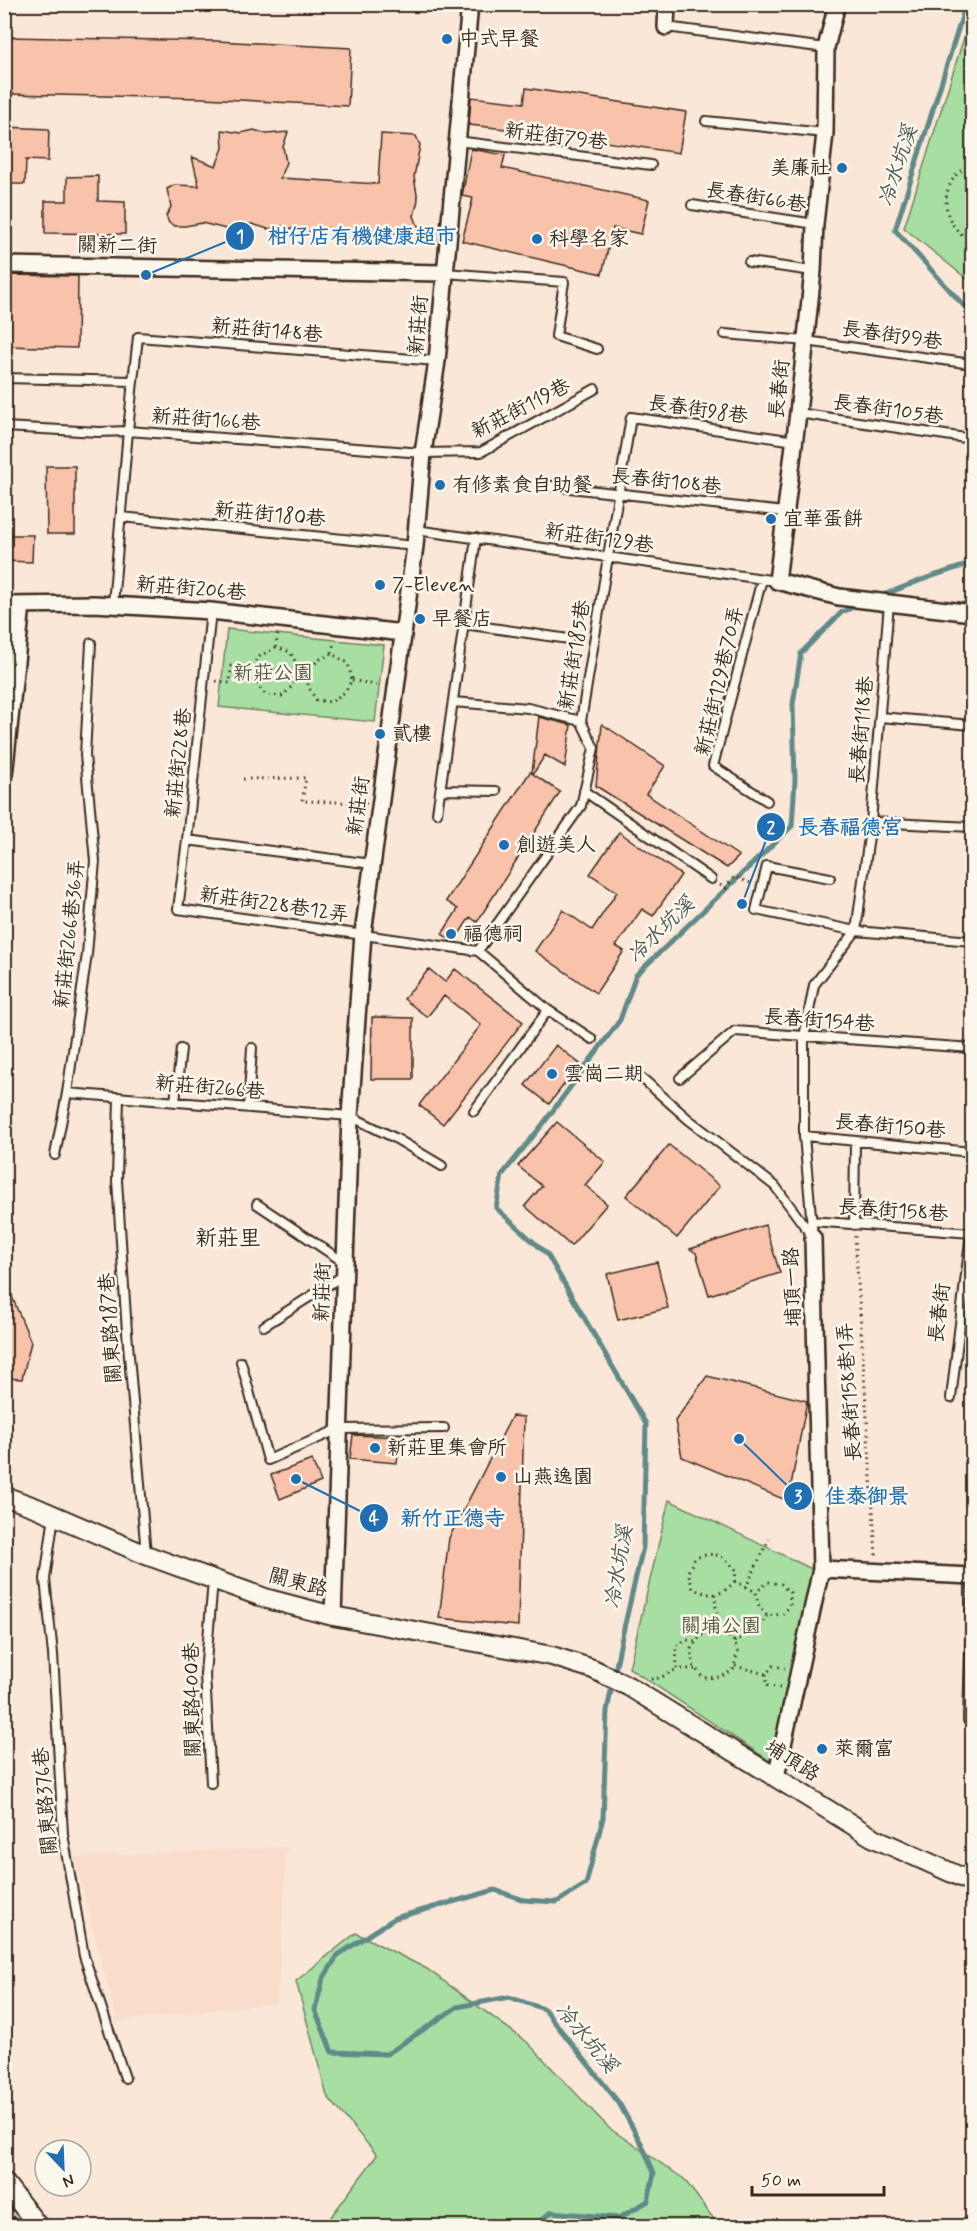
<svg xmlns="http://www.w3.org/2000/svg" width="977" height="2231" font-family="Mynerve,'LXGW WenKai TC',sans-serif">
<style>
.built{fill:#fadcca}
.green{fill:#a7dfa3;stroke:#718460;stroke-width:1.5}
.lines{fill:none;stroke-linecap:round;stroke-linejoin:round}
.stream{stroke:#608a88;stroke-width:5}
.building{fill:#f9c3ab;stroke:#3b2a1e;stroke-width:1.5}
.service-casing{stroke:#3b2a1e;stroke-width:12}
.minor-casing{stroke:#3b2a1e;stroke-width:20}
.tertiary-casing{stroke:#3b2a1e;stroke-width:22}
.path{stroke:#3b2a1e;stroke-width:3;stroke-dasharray:1.5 4.5;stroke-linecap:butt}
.service{stroke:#fbf7ec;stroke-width:8}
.minor{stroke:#fbf7ec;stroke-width:15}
.tertiary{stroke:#fbf7ec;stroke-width:18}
.rail{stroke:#3b2a1e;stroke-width:4.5;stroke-dasharray:9 4.5;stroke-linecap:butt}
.poi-dot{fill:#1f6fb2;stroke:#fbf7ec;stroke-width:2}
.labels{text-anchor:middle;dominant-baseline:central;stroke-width:5;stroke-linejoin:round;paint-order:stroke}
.poi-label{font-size:20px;fill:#3b2a1e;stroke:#fbf7ec;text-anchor:start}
.street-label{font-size:20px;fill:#3b2a1e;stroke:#fbf7ec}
.park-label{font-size:20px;fill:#56573f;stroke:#fbf7ec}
.water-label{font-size:21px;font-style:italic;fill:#4d5a53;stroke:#fbf7ec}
.quarter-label{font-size:22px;fill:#3b2a1e;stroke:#fbf7ec}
.leader{fill:none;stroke:#1f6fb2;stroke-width:2}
.callout-dot{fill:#1f6fb2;stroke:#fbf7ec;stroke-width:2}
.mark-label{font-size:18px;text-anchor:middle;font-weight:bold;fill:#fff}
.callout-label{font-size:21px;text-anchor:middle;font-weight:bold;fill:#1f6fb2;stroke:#fbf7ec;stroke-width:5;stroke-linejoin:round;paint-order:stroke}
</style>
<rect width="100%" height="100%" fill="#fae7d8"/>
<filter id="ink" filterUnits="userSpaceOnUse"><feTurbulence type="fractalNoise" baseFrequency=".0167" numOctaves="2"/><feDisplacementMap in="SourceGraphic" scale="12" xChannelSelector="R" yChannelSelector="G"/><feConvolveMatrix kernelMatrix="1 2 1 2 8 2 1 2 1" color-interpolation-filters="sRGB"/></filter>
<g filter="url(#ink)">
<path class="built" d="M287 1847 277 2003 117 2021 74 1857Z"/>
<path class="green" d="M972 12V283L904 228Z
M227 629 384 645 375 722 219 707Z
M669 1500 816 1571 773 1763 629 1668Z
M356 1933 427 1969 527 2042 609 2128 684 2179 719 2226H609L590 2218 584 2226H324L377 2155 327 2096 296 1981Z"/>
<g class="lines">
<path class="stream" d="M966 4 895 230 965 307 972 311
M878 597 924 579 972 563
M534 2226 551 2212 619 2218 648 2201 654 2173 642 2145 619 2103 544 2009 509 1997 457 2007 387 2054 332 2052 315 2010 323 1979 338 1955 395 1918 495 1890 524 1900 557 1902 586 1884 603 1818 607 1711 621 1641 643 1547 646 1424 547 1254 496 1208 502 1175 543 1124 620 1020 636 975 792 826 795 780 793 704 801 653 842 612 861 604"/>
</g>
<path class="building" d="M7 37 216 41 351 48 348 106 203 98 5 94Z
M526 88 686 112 679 153 506 127V129L469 125 471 97 524 103Z
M4 127 49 129 48 161 26 160 25 184H4Z
M222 130 241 133 254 130 267 134 288 132 283 147 286 162 280 178 378 184 381 134 416 136 420 145 414 177 418 200 414 216 420 231 385 234 364 228 349 232 329 228 306 233 282 226 268 229 252 224 226 229 202 223 185 226H175L169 223 166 216 171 207 167 189 174 185 199 186 192 157 216 166 223 148Z
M471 149 505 155 502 168 649 200 641 234 613 228 602 274 462 241 473 198 462 196Z
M98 176V201L125 202V234L45 233V201H67V177Z
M4 275 78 276 77 348 4 346Z
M46 466H75V534H47Z
M4 535H33L32 562 4 561Z
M539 717 571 725 565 767 545 755 533 774 560 792 477 922 470 917 454 942 442 934 458 909 446 901 530 772 532 773Z
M602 724 665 766 646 794 739 856 727 868 596 786Z
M619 832 681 875 653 916 642 909 616 946 624 951 596 993 535 951 563 910 592 930 617 892 590 874Z
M429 969 445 982 455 969 523 1022 443 1124 419 1105 481 1025 444 996 427 1017 404 999Z
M372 1017 413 1018V1079H371Z
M556 1045 580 1064 549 1104 525 1085Z
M557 1122 605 1162 585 1185 607 1204 571 1246 525 1206 542 1186 518 1166Z
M669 1145 720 1186 677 1238 626 1196Z
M765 1225 780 1273 709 1295 696 1253 690 1249Z
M657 1262 668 1308 618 1320 607 1274Z
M5 1280 31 1342 22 1379 4 1378Z
M707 1376 807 1401 788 1501 682 1457 675 1421Z
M512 1416 524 1417 518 1626 439 1618 449 1538Z
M353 1435 400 1437 397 1463 350 1459Z
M312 1460 321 1482 280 1499 271 1475Z"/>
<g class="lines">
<g class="service-casing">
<path id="service" d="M666 27 826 48
M706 121 825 133
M457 141 651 165
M692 205 815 224
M749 262 813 271
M445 273 564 282 556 336 597 349
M725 334 806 341 972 364
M4 378 133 381 128 431 423 453 481 452 595 389
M133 381 138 337 437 361
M798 413 972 439
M4 427 99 432 128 431 113 604
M543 485 785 512
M121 517 415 546
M416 530 777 581
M762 579 713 766 767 801
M211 611 187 840 178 909 478 951 581 806 594 748 581 721 631 417 795 441
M464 624 569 639
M453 702 528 708 581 721
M880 717 972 725
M441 790 496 791
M584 791 711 879
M437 813 476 538
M871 822 972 827
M187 840 372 864
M830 878 767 866 756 910 856 931 972 941
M856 931 871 822 889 603
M548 1010 592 1039
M680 1078 735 1031 972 1048
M643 1079 688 1119 775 1186 812 1236
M67 1093 350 1116 395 1138 442 1166
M119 1097 117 1181 127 1332 146 1554
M175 1102 181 1049
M248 1108 252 1048
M474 1111 548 1010 478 951
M804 1136 972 1152
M55 1155 67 1093 87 954 95 861 85 755 91 643
M257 1204 345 1263
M811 1221 972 1233
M854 1225 855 1141
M813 1238 804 1136V1037L814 985 856 931
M264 1326 344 1275
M241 1362 268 1460 339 1429 444 1428
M951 1398 971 1233
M54 1516 45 1579 53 1654 63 1834 84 1956 125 2078
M972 1586 968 1720 972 1721
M211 1783 205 1674 213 1581"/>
</g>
<g class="minor-casing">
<path id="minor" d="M837 4 826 48 825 133 815 224 813 271 798 413 777 581 839 597 972 613
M666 27 667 4
M4 265 444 273
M4 605 94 604 211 611 403 633
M4 776 22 605
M821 1569 972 1576
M333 1616 350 1116 363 934 415 546 423 453 437 361 470 4
M776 1777 821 1569 813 1238"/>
</g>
<g class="tertiary-casing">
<path id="tertiary" d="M4 1496 37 1508 146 1555 268 1599 333 1616 552 1656 593 1669 628 1686 872 1837 972 1882
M4 2182 38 2226"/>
</g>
<path class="path" d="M972 165C937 177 938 227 972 240
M276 647 257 658C251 675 254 683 266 695L282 696C299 682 302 671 290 652L276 647 278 633
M332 654 318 660 309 671 308 686 316 700 331 702 345 692 352 680 348 663 332 654 334 641
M352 680 380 686
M216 681 230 683 231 666H254L309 675
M243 779 306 778 302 801 367 803
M720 885 726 888 734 877 751 883
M855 1236 876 1555
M735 1581C720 1597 714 1597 693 1589L688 1572 695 1558C715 1551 722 1554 736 1570L735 1581 746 1587 769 1539
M746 1587 756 1592 758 1604 767 1616 783 1614 790 1606V1593L781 1584 768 1582 756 1592
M715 1594 718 1633 701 1635 691 1649 693 1665 703 1678 720 1677 733 1670 738 1651 732 1638 718 1633
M734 1642 758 1629 767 1616
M735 1666 766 1674 773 1666 785 1668
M695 1669H677L676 1646 686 1640 697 1641
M766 1674V1685L780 1688
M651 1679 660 1678 677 1669"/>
<use href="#service" class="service"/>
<use href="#minor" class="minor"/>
<use href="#tertiary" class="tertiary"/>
<path class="rail" d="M4 2206 20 2226"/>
</g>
</g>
<g class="poi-dot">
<circle cx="447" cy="39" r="6"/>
<circle cx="842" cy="168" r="6"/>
<circle cx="537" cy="239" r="6"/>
<circle cx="440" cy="485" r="6"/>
<circle cx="771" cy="519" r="6"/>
<circle cx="380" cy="585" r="6"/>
<circle cx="420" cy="619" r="6"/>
<circle cx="380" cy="734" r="6"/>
<circle cx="504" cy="845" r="6"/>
<circle cx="451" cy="934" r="6"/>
<circle cx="552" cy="1074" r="6"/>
<circle cx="375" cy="1448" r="6"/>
<circle cx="501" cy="1477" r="6"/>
<circle cx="822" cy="1749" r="6"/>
</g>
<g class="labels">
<g class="poi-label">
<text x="459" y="39">中式早餐</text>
<text x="830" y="168" text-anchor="end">美廉社</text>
<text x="549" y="239">科學名家</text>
<text x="452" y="485">有修素食自助餐</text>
<text x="783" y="519">宜華蛋餅</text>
<text x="392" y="585">7-Eleven</text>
<text x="432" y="619">早餐店</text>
<text x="392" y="734">貳樓</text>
<text x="516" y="845">創遊美人</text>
<text x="463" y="934">福德祠</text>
<text x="564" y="1074">雲崗二期</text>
<text x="387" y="1448">新莊里集會所</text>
<text x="513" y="1477">山燕逸園</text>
<text x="834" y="1749">萊爾富</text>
</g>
<g class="street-label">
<text transform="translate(556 137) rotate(7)">新莊街79巷</text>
<text transform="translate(756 198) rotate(9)">長春街66巷</text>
<text transform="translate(117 246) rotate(1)">關新二街</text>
<text transform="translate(419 325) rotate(-85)">新莊街</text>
<text transform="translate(267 331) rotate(5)">新莊街148巷</text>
<text transform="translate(892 336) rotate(8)">長春街99巷</text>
<text transform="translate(780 389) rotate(-84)">長春街</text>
<text transform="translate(521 409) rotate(-27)">新莊街119巷</text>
<text transform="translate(698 410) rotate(8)">長春街98巷</text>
<text transform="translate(888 410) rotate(8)">長春街105巷</text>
<text transform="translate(206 420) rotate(4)">新莊街166巷</text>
<text transform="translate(666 482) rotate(6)">長春街108巷</text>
<text transform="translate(270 515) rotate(5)">新莊街180巷</text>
<text transform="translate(599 539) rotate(8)">新莊街129巷</text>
<text transform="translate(191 589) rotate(5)">新莊街206巷</text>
<text transform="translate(575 655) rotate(-81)">新莊街185巷</text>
<text transform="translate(720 681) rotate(-77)">新莊街129巷70弄</text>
<text transform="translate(862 730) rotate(-85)">長春街118巷</text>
<text transform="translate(179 763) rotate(-84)">新莊街228巷</text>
<text transform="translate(359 806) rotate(-82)">新莊街</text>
<text transform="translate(274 905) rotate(8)">新莊街228巷12弄</text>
<text transform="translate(70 934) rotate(-84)">新莊街266巷36弄</text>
<text transform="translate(819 1021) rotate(4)">長春街154巷</text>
<text transform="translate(210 1088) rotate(5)">新莊街266巷</text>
<text transform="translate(890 1127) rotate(5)">長春街150巷</text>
<text transform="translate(893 1211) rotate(4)">長春街158巷</text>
<text transform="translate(793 1287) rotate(-92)">埔頂一路</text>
<text transform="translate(323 1292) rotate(-88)">新莊街</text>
<text transform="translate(940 1313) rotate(-83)">長春街</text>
<text transform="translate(111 1328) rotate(-94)">關東路187巷</text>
<text transform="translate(850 1392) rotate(-94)">長春街158巷1弄</text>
<text transform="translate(298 1583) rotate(15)">關東路</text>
<text transform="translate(193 1700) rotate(-91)">關東路400巷</text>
<text transform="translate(792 1761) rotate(32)">埔頂路</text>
<text transform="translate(46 1801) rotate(-95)">關東路376巷</text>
</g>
<g class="park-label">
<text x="273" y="673">新莊公園</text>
<text x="721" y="1626">關埔公園</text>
</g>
<g class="water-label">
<text transform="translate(898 166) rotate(-72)">冷水坑溪</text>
<text transform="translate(661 930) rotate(-44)">冷水坑溪</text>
<text transform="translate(619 1567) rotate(-81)">冷水坑溪</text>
<text transform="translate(586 2038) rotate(50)">冷水坑溪</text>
</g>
<g class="quarter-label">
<text x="228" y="1239">新莊里</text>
</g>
</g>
<path class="leader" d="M146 275L240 236M742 904L771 827M739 1439L798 1496M296 1479L374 1518"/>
<g class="callout-dot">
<circle cx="146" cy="275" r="6"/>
<circle cx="742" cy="904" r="6"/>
<circle cx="739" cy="1439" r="6"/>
<circle cx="296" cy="1479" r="6"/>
<circle cx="240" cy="236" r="15"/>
<circle cx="771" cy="827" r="15"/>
<circle cx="798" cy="1496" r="15"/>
<circle cx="374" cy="1518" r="15"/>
</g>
<g class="mark-label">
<text x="240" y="242">1</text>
<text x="771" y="833">2</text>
<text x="798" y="1502">3</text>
<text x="374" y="1524">4</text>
</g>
<g class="callout-label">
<text x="362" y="243">柑仔店有機健康超市</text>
<text x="850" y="834">長春福德宮</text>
<text x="867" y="1503">佳泰御景</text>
<text x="453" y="1525">新竹正德寺</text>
</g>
<rect width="977" height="2231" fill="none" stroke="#fbf7ec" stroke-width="24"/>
<rect x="12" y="12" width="953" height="2207" fill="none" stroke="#3b2a1e" stroke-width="2" filter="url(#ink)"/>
<g transform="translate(63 2168) rotate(157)"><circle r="28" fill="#fbf7ec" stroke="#aea59a" stroke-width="1.5"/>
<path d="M0-4.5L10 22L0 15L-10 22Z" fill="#1f6fb2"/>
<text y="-9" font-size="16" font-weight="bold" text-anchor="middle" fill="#3b2a1e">N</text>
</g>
<path d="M752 2186v9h132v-9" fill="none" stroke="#3b2a1e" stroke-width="3"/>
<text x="761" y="2186" font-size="18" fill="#3b2a1e" stroke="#fbf7ec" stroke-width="4.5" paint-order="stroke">50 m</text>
</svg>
